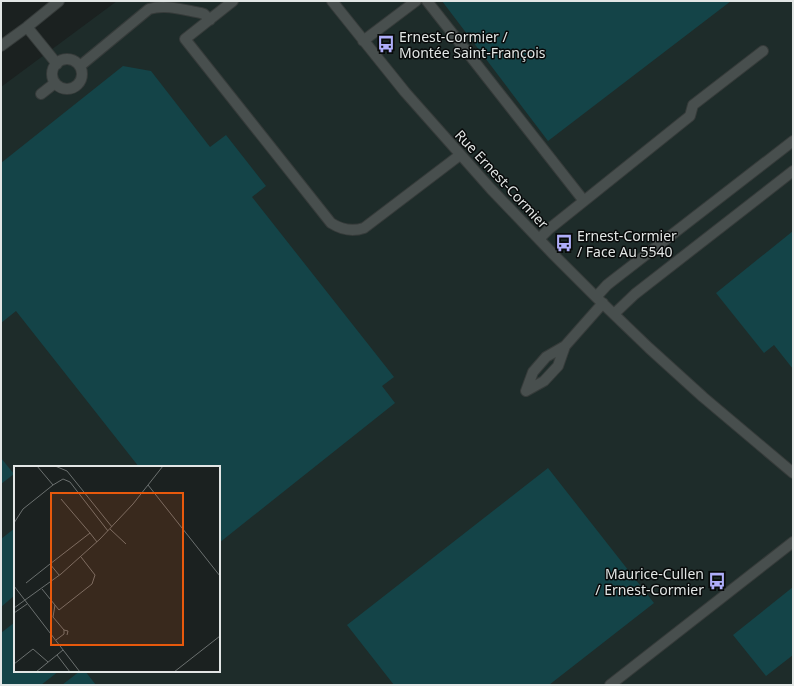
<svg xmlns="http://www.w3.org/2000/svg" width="794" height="686" font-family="'Noto Sans',sans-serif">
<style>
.built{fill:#1e2c2a;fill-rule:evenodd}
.building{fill:#144448}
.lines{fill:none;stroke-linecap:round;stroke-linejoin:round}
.minor-casing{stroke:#363b3a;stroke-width:12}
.minor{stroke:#484f4e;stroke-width:10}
.labels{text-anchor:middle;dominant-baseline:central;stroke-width:3;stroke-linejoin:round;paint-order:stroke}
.poi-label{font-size:14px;fill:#e2e6e5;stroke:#080a0a;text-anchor:start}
.street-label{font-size:14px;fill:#e2e6e5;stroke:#080a0a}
.inset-road{fill:none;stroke:#6b706f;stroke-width:1}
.view{fill:#e8590c;fill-opacity:0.15;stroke:#e8590c;stroke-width:2}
.inset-edge{fill:none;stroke:#e2e6e5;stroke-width:2}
</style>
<rect width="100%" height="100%" fill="#1b2120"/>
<path class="built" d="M117 1H793V685H1V87ZM15 467H219V671H15Z"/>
<path class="building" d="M442 1H731L548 141Z
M123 66 151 71 210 147 226 135 266 186 252 197 394 377 382 386 395 403 219 543V467H139L16 311 1 323V163Z
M793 231V369L774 345 764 353 716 293Z
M1 458 14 474 1 484Z
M548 468 654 603 549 685H394L347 625Z
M15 528V595L1 607V539Z
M793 587V655L766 676 733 635Z
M15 622V671H59L41 685H1V633Z
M80 671H85L96 685H62Z"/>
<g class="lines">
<g class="minor-casing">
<path id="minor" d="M233 1 185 39 331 223C342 230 352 232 364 228L460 155
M332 1 405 92 491 189 554 255 596 297 649 348 703 397 793 473
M427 1 584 201 549 229 539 239
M27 27 57 64
M363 41 416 1
M1 46 27 27 59 1
M52 74a15 15 0 1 1 30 0a15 15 0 1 1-30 0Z
M80 66 149 9C166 4 184 10 201 13L204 14 210 20
M41 94 55 83
M584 201 690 116 693 105 763 51
M596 297 607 285 612 281 793 141
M614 314 635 294 793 171
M526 391 533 372 546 357 565 346 603 303
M526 391 544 381 558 366 565 346
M610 685 793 542"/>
</g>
<use href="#minor" class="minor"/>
</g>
<defs>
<g id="bus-bare" transform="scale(1.38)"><path d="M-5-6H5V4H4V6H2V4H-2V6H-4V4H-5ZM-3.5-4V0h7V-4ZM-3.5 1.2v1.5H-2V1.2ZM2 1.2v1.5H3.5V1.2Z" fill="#afaefa" stroke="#080a0a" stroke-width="2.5" paint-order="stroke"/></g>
</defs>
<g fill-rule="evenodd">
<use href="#bus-bare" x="386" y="44"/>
<use href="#bus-bare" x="564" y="243"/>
<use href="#bus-bare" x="717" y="581"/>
</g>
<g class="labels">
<g class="poi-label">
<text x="399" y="36">Ernest-Cormier /<tspan x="399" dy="16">Montée Saint-François</tspan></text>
<text x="577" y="235">Ernest-Cormier<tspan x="577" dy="16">/ Face Au 5540</tspan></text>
<text x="704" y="573" text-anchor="end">Maurice-Cullen<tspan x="704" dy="16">/ Ernest-Cormier</tspan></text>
</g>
<g class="street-label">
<text transform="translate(502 179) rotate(47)">Rue Ernest-Cormier</text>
</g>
</g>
<g transform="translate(14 466)">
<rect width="206" height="206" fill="#1b2120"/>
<path class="inset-road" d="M23 0 39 19 49 13 56 16 94 65M41 0 53 5 98 61M134 19 206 110M47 33 76 67M0 57 9 43 39 19M96 63 112 78M45 109 36 98 76 67 83 76M12 117 36 98M0 120 66 206M28 123 45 144 78 118 81 109 67 91M11 134 47 108 86 73 119 38 149 0M41 139 39 151 50 164M0 142 11 134M0 147 13 138M42 174 50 168V164L54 165 53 169M43 189 56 206M0 198 19 183 34 196M22 206 49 184M160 206 206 170"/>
<path class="view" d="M37 27H169V179H37Z"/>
<rect width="206" height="206" class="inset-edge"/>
</g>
<rect width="794" height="686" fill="none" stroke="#e2e6e5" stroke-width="4"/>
</svg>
